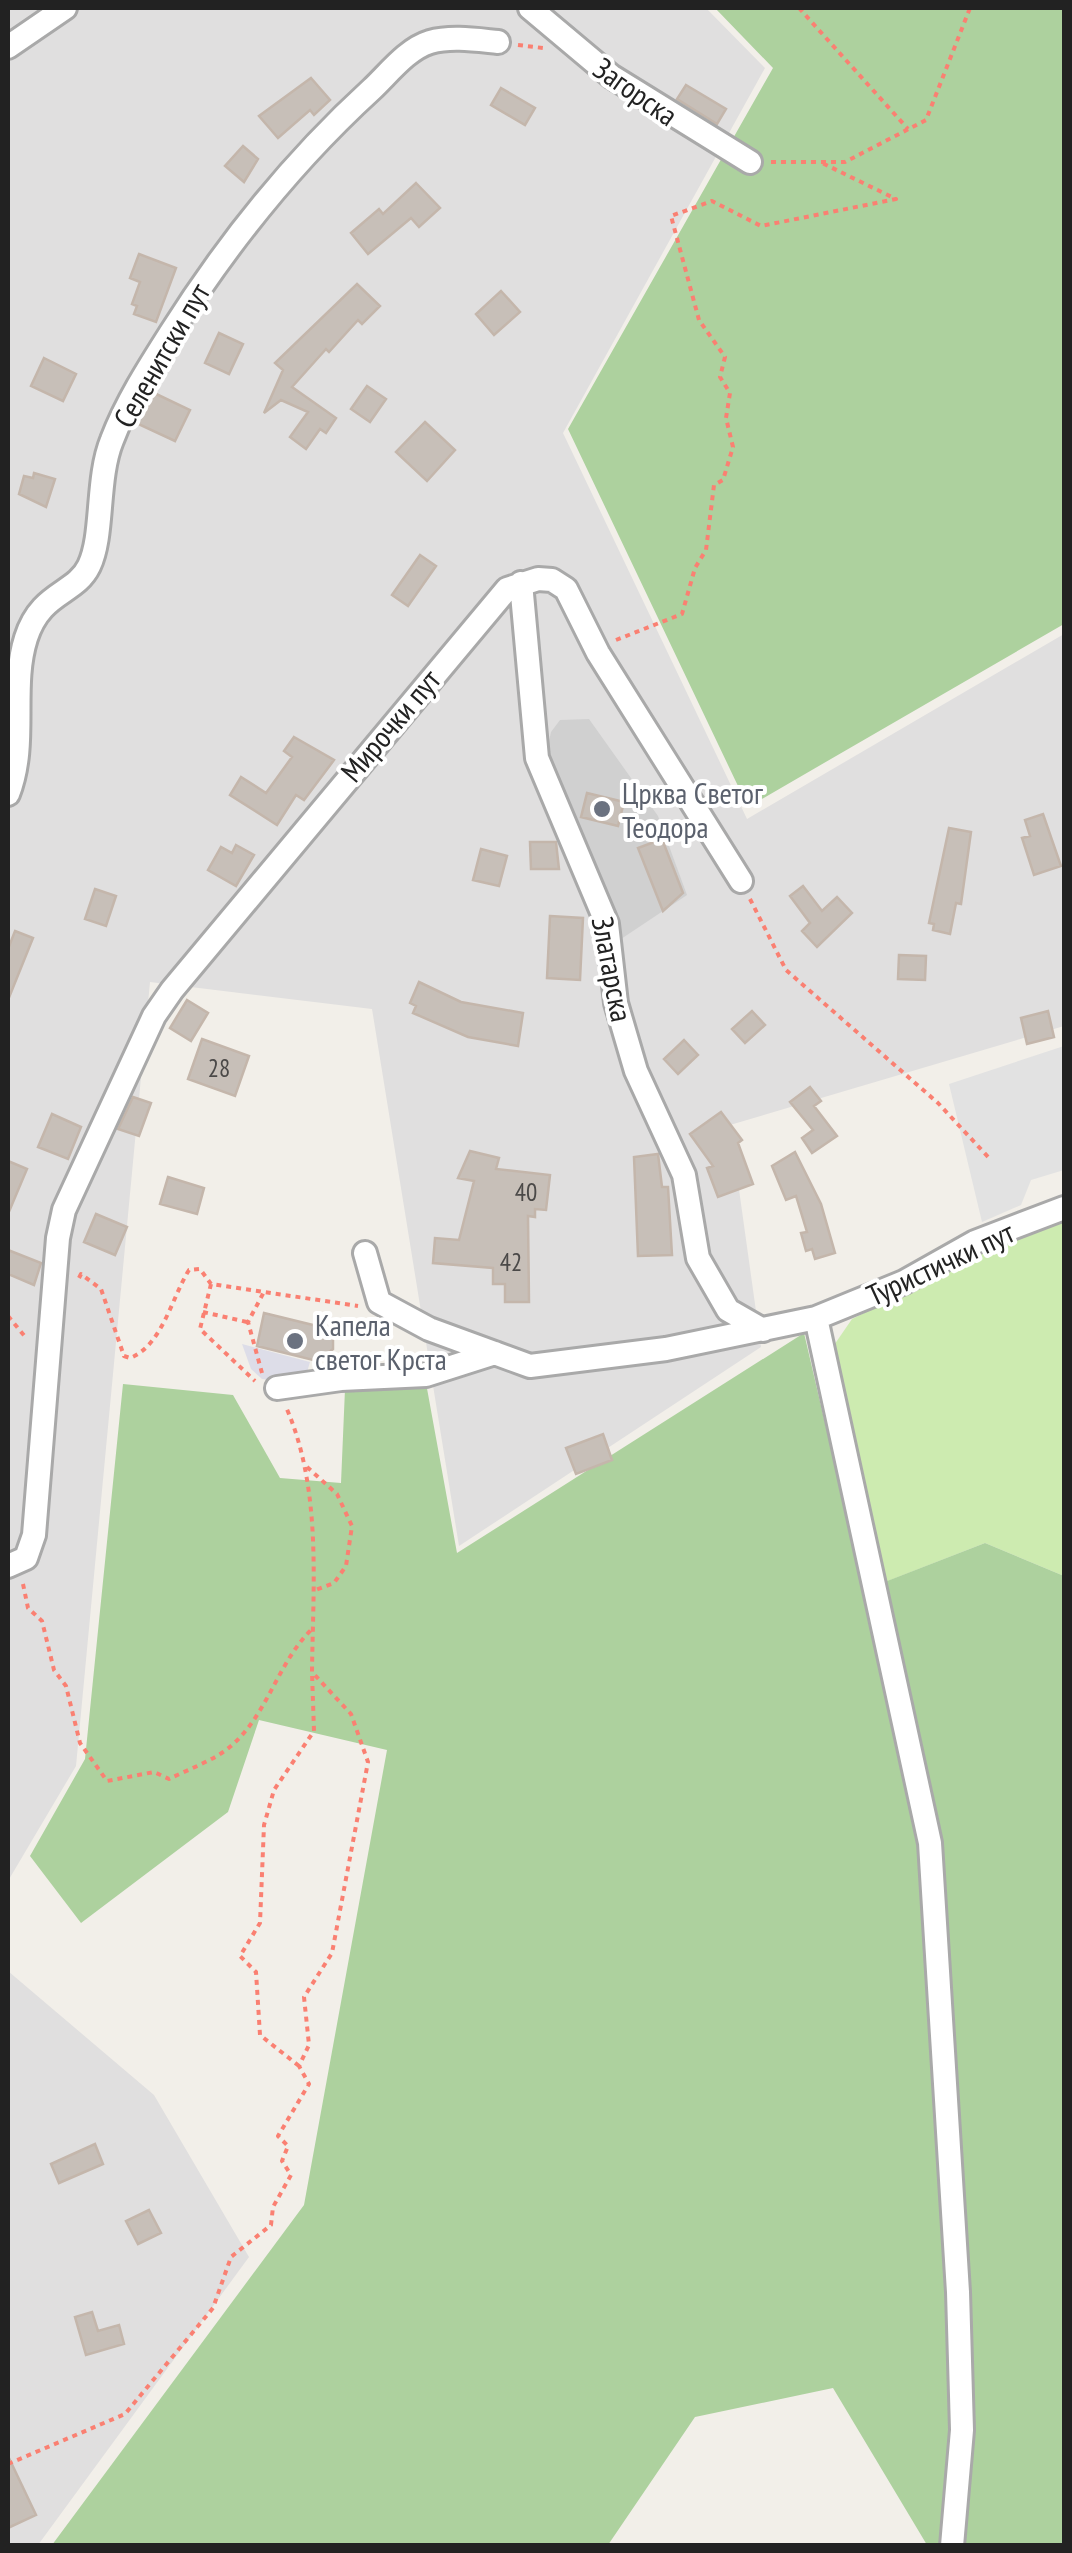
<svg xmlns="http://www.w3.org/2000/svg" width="1072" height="2553" font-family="'PT Sans Narrow',sans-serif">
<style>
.residential{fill:#e0dfdf}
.religious{fill:#d0d0d0}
.grass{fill:#cdebb0}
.forest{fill:#add19e}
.parking{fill:#e2e2e2}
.plaza{fill:#dddde8}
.building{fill:#c7bfb8;stroke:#c4b6ab;stroke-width:2.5}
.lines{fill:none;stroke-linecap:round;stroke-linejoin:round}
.minor-casing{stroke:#a9a9a9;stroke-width:28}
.path{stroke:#fa8072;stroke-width:4;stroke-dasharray:5 5;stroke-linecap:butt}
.minor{stroke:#fff;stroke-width:22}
.worship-dot{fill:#6b7280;stroke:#fff;stroke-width:4}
.labels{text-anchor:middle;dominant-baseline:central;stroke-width:8;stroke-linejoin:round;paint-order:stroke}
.number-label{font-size:25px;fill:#4b4948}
.street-label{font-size:30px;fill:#222;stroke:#fff}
.worship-label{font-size:30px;fill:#5b616d;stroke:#fff;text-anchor:start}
</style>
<rect width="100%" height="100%" fill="#f2efe9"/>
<path class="residential" d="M8 8H706L765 68 563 433 747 819 1064 634V1026L730 1125 761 1347 459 1546 372 1009 150 982 76 1766 8 1881Z
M8 1971 154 2095 249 2257 38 2545H8Z"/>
<path class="religious" d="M589 719 658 816 687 895 615 943 604 888 573 827 546 755 551 732 560 720Z"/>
<path class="grass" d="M1064 1222V1576L985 1543 880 1584 830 1351 852 1319 1014 1238Z"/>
<path class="forest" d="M715 8H1064V624L748 807 568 429 773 68Z
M804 1333 864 1590 985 1543 1064 1576V2545H927L833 2388 695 2417 608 2545H52L304 2205 387 1750 259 1720 228 1812 81 1923 30 1856 85 1759 123 1384 233 1395 280 1478 341 1483 345 1389 426 1383 457 1553Z"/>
<path class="parking" d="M1064 1046V1170L1031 1180 1021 1205 982 1222 949 1084Z"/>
<path class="plaza" d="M242 1344 310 1362 307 1372 299 1383 262 1379 251 1369Z"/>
<path class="building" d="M311 78 330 100 314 115 310 110 278 138 259 116Z
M686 85 726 109 717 124 677 99Z
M501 88 535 108 525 125 491 105Z
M243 146 258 159 244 182 225 166Z
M416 183 440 208 419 227 411 218 368 254 351 233 379 209 383 214Z
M139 254 176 268 156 322 134 314 137 306 132 304 140 282 130 278Z
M357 284 380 306 362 324 358 320 329 352 326 349 292 387 336 418 326 433 320 429 306 449 290 437 308 412 281 400 264 413 283 370 275 363Z
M501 291 520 312 494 335 476 314Z
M219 333 243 344 229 374 205 363Z
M44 358 76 374 63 401 31 386Z
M367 386 386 399 370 422 351 409Z
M152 392 190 410 175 441 136 423Z
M425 422 455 450 427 481 396 452Z
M34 473 55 479 46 507 19 494 24 476 33 478Z
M420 555 436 566 408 606 392 595Z
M294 737 334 760 304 800 296 795 277 825 230 795 241 777 266 793 292 757 284 751Z
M587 793 624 802 618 826 581 817Z
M1043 814 1061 866 1034 875 1022 838 1030 836 1025 820Z
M949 828 971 832 961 904 956 903 950 934 933 930 934 924 929 923Z
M662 839 683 893 663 911 638 848Z
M530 842H556L559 869H531Z
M236 845 254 855 236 886 208 870 221 847 232 853Z
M481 849 507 856 499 886 473 880Z
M803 886 822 911 837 897 852 913 817 947 802 931 810 923 790 896Z
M95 889 116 896 106 926 85 919Z
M550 916 583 918 580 980 547 978Z
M15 931 33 938 8 1000V949Z
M899 955 926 956 925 980 898 979Z
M419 982 461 1002 523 1013 518 1046 468 1037 413 1013 416 1006 410 1003Z
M187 1000 208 1013 191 1041 170 1028Z
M752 1011 765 1025 745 1043 732 1029Z
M1048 1011 1054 1037 1027 1044 1021 1018Z
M202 1039 249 1056 235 1096 188 1079Z
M684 1040 698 1055 678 1074 664 1059Z
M810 1087 821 1101 814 1106 837 1136 812 1153 802 1138 813 1130 790 1102Z
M133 1097 151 1103 139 1136 118 1129Z
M721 1112 742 1140 738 1143 753 1184 718 1197 707 1168 713 1166 690 1134Z
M52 1114 81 1127 68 1159 38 1147Z
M470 1151 499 1158 496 1169 550 1175 546 1210 535 1209V1217L528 1216 529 1302H505V1284H493V1268L433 1263 435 1238 459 1240 474 1181 458 1178Z
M795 1152 821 1204 835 1253 815 1259 812 1249 806 1251 801 1233 807 1232 796 1196 786 1200 772 1166Z
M658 1154 662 1187H668L672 1255 638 1256 634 1157Z
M8 1161 27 1169 8 1214Z
M168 1177 204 1188 197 1214 160 1204Z
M96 1214 127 1227 115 1255 84 1242Z
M8 1250 41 1263 34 1285 8 1274Z
M264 1313 325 1328 333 1336V1349L317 1361 257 1346Z
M603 1434 612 1460 576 1474 566 1448Z
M95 2144 103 2164 59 2183 51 2164Z
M149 2210 161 2233 138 2244 126 2221Z
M92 2312 98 2331 119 2325 124 2344 86 2355 75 2317Z
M8 2456 36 2515 8 2528Z"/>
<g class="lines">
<g class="minor-casing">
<path id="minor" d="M530 8 611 76 750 162
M8 47 65 8
M521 583 537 758 607 924 616 1003 636 1071 684 1175 698 1258 728 1310 763 1330
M8 794C28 743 10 688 26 638 41 591 75 595 89 566 104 535 96 479 112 440 126 403 149 367 170 334 228 242 292 162 372 89 389 73 407 49 430 42 451 36 477 40 498 42
M365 1253 379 1302 429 1329 530 1366 666 1349 816 1318 904 1282 975 1242 1064 1208
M816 1318 930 1843 958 2292 962 2430 952 2546
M277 1388 341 1379 426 1375 495 1353
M8 1566 26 1558 34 1535 58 1238 64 1210 154 1016 172 990 507 589 538 579 552 580 566 589 598 653 741 881"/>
</g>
<path class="path" d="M799 8 908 129
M518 45 543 48
M771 162H845L926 120 970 8
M616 640 682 614 695 568 706 550 714 485 723 480 733 447 726 418 730 393 720 377 725 357 699 320 671 216 712 201 761 226 896 199 820 162
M750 899 786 970 938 1103 990 1159
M79 1278 81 1274 101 1289 124 1356 130 1358C162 1346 172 1297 189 1270L200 1269 211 1284 358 1306
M211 1284 200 1329 255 1381
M203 1312 247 1322
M8 1316 27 1339
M262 1373 248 1322 265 1290
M307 1467 337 1494 352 1526 346 1566 334 1583 313 1591
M23 1584 28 1608 42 1621 54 1670 66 1686 80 1743 107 1781 154 1772 169 1779C189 1769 215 1760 231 1746 268 1714 277 1664 311 1630
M299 2066 260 2035 256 1972 240 1956 260 1923 264 1825 274 1790 314 1731 312 1672
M8 2464 125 2414 213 2308 231 2257 271 2225 273 2207 291 2175 282 2161 288 2146 278 2136 309 2084 299 2066 309 2045 304 1997 332 1953 368 1762 351 1714 312 1672C313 1584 322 1489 286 1407"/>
<use href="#minor" class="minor"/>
</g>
<g class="worship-dot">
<circle cx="602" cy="809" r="10"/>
<circle cx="295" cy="1341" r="10"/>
</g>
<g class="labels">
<g class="number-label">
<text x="219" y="1068">28</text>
<text x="526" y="1192">40</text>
<text x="511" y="1262">42</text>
</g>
<g class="street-label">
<text transform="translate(636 91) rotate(35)">Загорска</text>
<text transform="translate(161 355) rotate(-60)">Селенитски пут</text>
<text transform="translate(390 725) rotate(-50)">Мирочки пут</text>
<text transform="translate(613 969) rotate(79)">Златарска</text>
<text transform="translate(940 1263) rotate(-25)">Туристички пут</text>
</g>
<g class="worship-label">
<text x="622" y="792">Црква Светог<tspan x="622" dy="34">Теодора</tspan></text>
<text x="315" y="1324">Капела<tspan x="315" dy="34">светог Крста</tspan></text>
</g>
</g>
<rect width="1072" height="2553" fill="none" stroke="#222222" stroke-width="20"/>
</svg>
